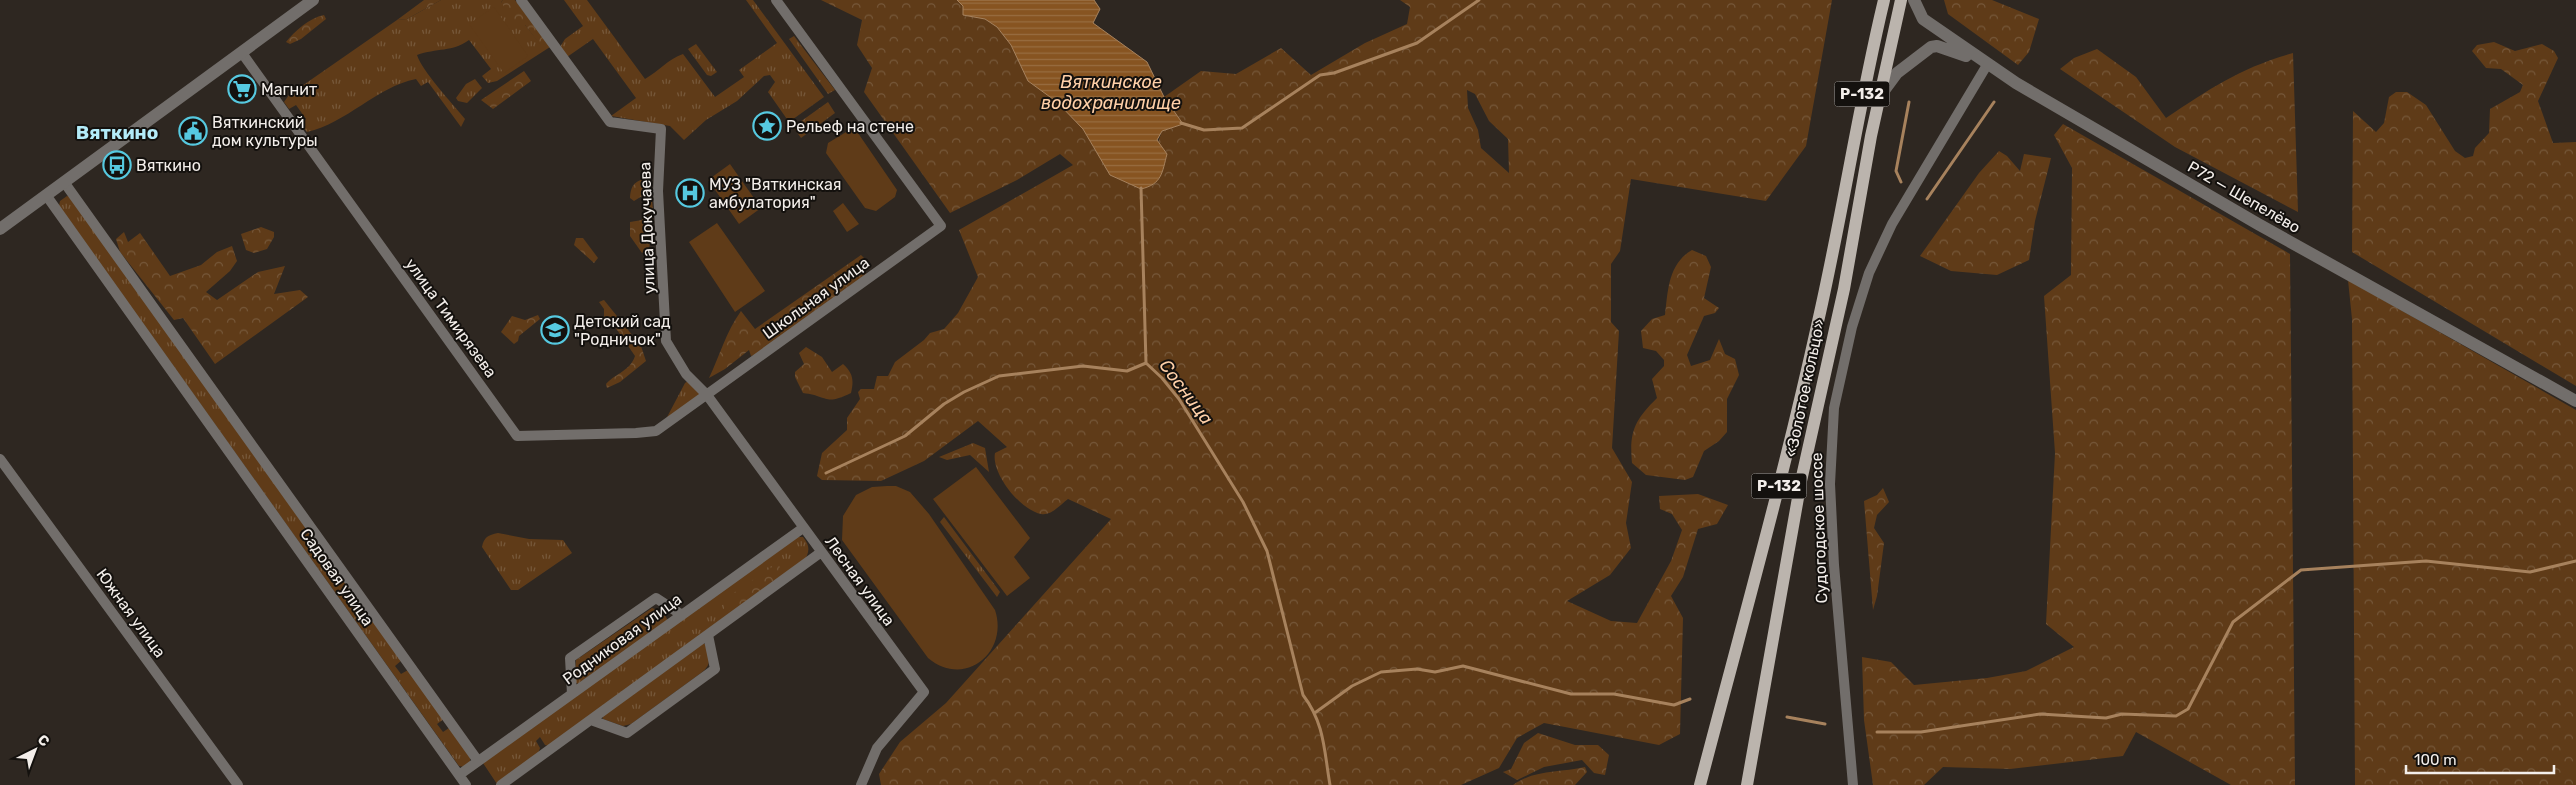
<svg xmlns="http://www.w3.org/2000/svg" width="2576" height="785" font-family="Rubik,sans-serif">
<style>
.grass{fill:url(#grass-tufts)}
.forest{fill:url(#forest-crowns);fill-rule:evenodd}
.pitch{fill:#5f3b18}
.water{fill:url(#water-rules);stroke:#a7825d}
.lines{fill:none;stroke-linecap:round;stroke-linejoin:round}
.stream{stroke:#a7825d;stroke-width:3}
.minor{stroke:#726e6b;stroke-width:10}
.tertiary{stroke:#726e6b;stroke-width:12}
.primary{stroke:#bbb4ad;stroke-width:12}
.labels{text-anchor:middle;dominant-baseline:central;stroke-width:4;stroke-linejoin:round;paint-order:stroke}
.shield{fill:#14110e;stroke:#b0aca8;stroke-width:1}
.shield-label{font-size:15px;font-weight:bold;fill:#f3eeea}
.poi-label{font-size:16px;fill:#f3eeea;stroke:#14110e;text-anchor:start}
.street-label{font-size:16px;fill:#f3eeea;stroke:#14110e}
.water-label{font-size:18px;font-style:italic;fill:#ffd0a8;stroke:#14110e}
.quarter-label{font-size:19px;font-weight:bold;fill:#b3ebf8;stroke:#14110e}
</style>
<defs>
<pattern id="grass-tufts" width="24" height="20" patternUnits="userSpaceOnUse" patternTransform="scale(1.25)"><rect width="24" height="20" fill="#5f3b18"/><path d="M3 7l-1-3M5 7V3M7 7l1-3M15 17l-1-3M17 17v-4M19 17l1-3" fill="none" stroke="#76583a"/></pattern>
<pattern id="forest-crowns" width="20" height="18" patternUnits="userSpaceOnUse" patternTransform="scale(1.25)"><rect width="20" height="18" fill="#5f3b18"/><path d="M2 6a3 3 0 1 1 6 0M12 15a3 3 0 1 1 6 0" fill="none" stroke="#76583a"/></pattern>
<pattern id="water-rules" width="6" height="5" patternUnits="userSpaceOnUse" patternTransform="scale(1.25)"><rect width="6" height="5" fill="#875421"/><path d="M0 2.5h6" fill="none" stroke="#986d41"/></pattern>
</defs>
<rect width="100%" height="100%" fill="#2e2721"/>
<path class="grass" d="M441 0H503L501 2 525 25 541 45 548 43 550 47 497 81 488 83 482 76 491 69 469 40C453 52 436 48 417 55 422 71 452 103 465 119L461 127 428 82 421 86 416 79C376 87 347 123 307 132L300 124 306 119 296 105 289 109 284 102 289 95 397 20 407 19Z
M564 0H587L645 79C659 71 668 59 683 54L715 97 744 77 739 70 777 43 746 0H753L824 97 789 122 768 92 775 82 770 75 764 76 737 101 706 120 684 140 670 126 611 116 636 98 593 39 567 57 560 47 565 39 583 26Z
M794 36 835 90 828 94 789 39Z
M696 44 717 72 711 76 707 75 688 49Z
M475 79 482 88 467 103 458 101 456 98 466 84Z
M828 102 835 113 801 138 793 127Z
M67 196 71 197 356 595 355 599 367 616 372 617 402 660 395 666 401 674 408 670 444 719 437 724 443 732 449 728 470 755V763L464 767 459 766 59 206 60 201Z
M688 381 701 395 665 421 685 383Z
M944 517 1000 592 997 597 940 522Z
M498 533 529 539 563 540 572 553 518 590H511L482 547C484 537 488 535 498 533Z
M795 537H803C811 547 809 552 804 562L549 746 545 745 540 737 536 741 540 748 538 754 497 784 483 763Z
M652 608C660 611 666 613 668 622L578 684 574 681 576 660Z
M701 643 705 644C709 657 713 664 701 673L631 724 623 726 603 719 602 714Z"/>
<path class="forest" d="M424 0H441L407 19 397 20Z
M503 0H515L548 43 541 46 525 25 516 26 501 2Z
M821 0H957L963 6V15L985 19 997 27 1011 45 1028 81 1057 102 1083 129 1110 175 1141 189 1162 131 1183 124 1164 97 1201 71 1236 74 1281 48 1311 75 1365 43 1407 24 1410 7 1400 0H1832L1806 146 1766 201 1631 179 1620 251 1611 264V322L1619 331 1612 448 1632 482 1626 523 1631 548 1610 575 1567 601 1611 621 1637 623 1671 561 1682 530 1672 514 1660 509 1659 496 1698 494 1728 505 1717 524 1698 529 1683 577 1671 596 1683 618 1680 734 1659 745 1544 723 1517 738 1499 768 1461 785H881L879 774 900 742 946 703 1111 519 1068 499C1060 505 1051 516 1041 514 1020 510 991 473 995 453L1007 447 978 421 924 461 881 481 822 480 817 476 822 453 847 430V418L860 399 858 392 861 389H874L877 376H888L895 362 924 340 930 333 944 329 958 313 978 277 959 230 1073 165 1060 154 1017 180 950 213 864 92 872 68 857 45 862 20ZM1467 90 1475 94 1489 121 1508 139 1509 173 1481 148 1478 130 1468 108Z
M1944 0H1992L2039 19 2029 52 2018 65 1948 14Z
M324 15 326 19 301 39 290 44 286 42C295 31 309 18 324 15Z
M2494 42 2515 51 2542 44 2554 51 2558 58 2538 101 2553 143 2576 142V386L2352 252 2353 111 2376 132 2384 123 2389 97 2396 92H2407L2426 105 2455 151 2465 158 2473 156 2475 148 2489 133 2490 109 2520 92 2523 85 2501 69 2486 68 2472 51 2477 45Z
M2097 49 2136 77 2166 118C2211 88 2240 68 2293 53L2298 212 2175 147 2060 69 2074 58Z
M524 71 531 81 493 109 481 100Z
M2063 124 2290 254 2295 785H2231L2136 732 2123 756 2010 769 1943 767 1924 785H1873L1864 720 1862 657 1891 662 1914 685 1987 678 2026 671 2074 647 2046 624 2055 453 2044 296 2071 275 2072 168 2054 135Z
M1999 151 2007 156 2020 171 2024 154 2051 158 2035 221 2029 260 1997 275 1951 271 1920 256 1979 173Z
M646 178C655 200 655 226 649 248L642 253 630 236V222L642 220 646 205 642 196 634 201 630 198C631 185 634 182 646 178Z
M261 227 274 232V237L267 249 254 253 246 250 241 234Z
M124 232 128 242 140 233 170 276 201 265 217 252 232 246 237 261 230 271 206 292 217 300 258 272 285 266 274 294 300 290 308 297 215 364 183 318 174 320 120 252 116 239Z
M576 238H583L598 258 594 263 574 245Z
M1692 250 1706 256 1711 267 1704 298 1719 308 1715 313 1704 316 1687 355 1691 366 1710 360 1719 339 1725 354 1735 359 1739 375 1727 399V432L1719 441 1704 451 1693 477 1685 480 1646 475 1632 463C1629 431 1635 420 1657 398L1652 379 1664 366V360L1656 351 1643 348 1641 331 1652 319 1665 315C1668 291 1668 264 1692 250Z
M861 255 865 259 862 266 867 275 757 354 751 356 749 350 725 369 709 378C720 355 726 332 741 311L755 329Z
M2348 280 2576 410V785H2355L2352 319Z
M604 300 641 346 646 361 620 382 607 388 606 384C616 373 630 371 635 356L615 327 604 317V309L599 302Z
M538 315 540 319 519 336 518 341 514 344 501 332 512 316 525 320Z
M806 347 822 357 832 372 843 364C853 373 854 380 851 393 824 406 829 396 803 393L795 377V372L804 364 799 353Z
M973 443 985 448 989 472 970 455 947 460 939 457Z
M1883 488 1889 502 1877 515 1874 528 1884 543 1877 596 1873 610 1864 501 1877 495Z
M778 563 783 574 745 602 723 614 726 598Z
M1538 733 1575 745H1598L1609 755 1605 775 1594 773 1582 760 1544 767 1517 780 1503 772 1511 769 1524 743Z
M1585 767 1587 772 1575 785H1513C1535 769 1560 773 1585 767Z"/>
<path class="pitch" d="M494 7 528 56 504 73 469 24Z
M851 129 858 133 897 190 895 197 876 211 865 208 826 153 828 143Z
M730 164 761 208 739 224 708 180Z
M843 203 859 224 847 232 833 211Z
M717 223 765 291 735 312 689 242Z
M976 467 1030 538 1014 557 1030 578 1007 596 933 499Z
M887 486H896L910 492 929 514 995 610C1009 652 965 689 928 658L842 540 843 516 856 495 872 487Z"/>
<path class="water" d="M957 0H1094L1100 9 1093 23 1147 62 1164 97 1183 124 1162 131 1157 140 1167 154C1162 173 1162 184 1141 189L1110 175 1083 129 1057 102 1028 81 1011 45 997 27 985 19 963 15V6Z"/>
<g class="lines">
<path class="stream" d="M1181 123 1204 130 1242 128 1320 75 1334 73 1417 43 1479 0
M1901 182 1896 171 1909 102
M1141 188 1146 363 1162 378 1179 399 1243 502 1267 551 1303 695C1325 724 1324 751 1330 785
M1927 199 1994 102
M826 473 905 436 944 404 964 392 999 376 1083 366 1127 371 1146 363
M1316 712 1352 686 1381 672 1417 669 1435 672 1463 666 1571 694H1614L1674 705 1690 699
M1787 717 1825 724
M1877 732H1921L2040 714 2106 718 2122 714 2176 716 2188 709 2233 622 2301 570 2426 561 2530 572 2576 561"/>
<path class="minor" d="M521 0 610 122 661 129 658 191 666 341 686 374 707 395 924 692 877 748 861 785
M242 53 517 436 636 433 656 431 941 226 776 0
M64 182 478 761
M46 195 466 785
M0 459 238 785
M572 694 570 658 656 598 682 615
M591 720 627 733 715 669 708 635
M459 775 803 528
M501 785 820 553
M1853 785 1834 565 1830 484 1834 408 1852 327 1869 273 1892 224 1987 65"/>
<path class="tertiary" d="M1914 0 1923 19 2016 83 2258 224 2576 401
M1880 96 1897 73 1931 47 1937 46 1966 56
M0 229 313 0"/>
<path class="primary" d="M1700 785C1740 632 1783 480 1817 326 1842 218 1858 108 1884 0
M1747 785 1801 481 1844 289 1871 136 1901 0"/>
</g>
<defs>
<g id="supermarket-ring" transform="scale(1.4375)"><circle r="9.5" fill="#14110e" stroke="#56c9e0" stroke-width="1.5"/><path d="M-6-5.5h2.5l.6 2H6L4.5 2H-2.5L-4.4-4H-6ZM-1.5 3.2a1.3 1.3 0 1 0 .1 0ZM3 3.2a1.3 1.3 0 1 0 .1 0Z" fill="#56c9e0"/></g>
<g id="sight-ring" transform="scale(1.4375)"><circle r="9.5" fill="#14110e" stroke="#56c9e0" stroke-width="1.5"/><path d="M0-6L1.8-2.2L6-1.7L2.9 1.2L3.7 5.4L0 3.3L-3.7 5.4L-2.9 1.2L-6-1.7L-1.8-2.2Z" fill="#56c9e0"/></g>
<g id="civic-ring" transform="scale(1.4375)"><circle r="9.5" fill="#14110e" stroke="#56c9e0" stroke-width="1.5"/><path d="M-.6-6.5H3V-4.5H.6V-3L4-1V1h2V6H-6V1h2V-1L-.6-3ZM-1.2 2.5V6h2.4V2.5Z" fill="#56c9e0"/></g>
<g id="bus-ring" transform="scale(1.4375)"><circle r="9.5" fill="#14110e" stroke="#56c9e0" stroke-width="1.5"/><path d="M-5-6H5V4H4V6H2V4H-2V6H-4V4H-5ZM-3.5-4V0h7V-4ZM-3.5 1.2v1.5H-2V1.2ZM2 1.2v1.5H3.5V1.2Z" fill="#56c9e0"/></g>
<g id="hospital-ring" transform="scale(1.4375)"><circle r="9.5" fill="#14110e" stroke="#56c9e0" stroke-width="1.5"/><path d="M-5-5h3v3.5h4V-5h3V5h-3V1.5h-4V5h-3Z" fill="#56c9e0"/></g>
<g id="school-ring" transform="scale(1.4375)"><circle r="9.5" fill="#14110e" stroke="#56c9e0" stroke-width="1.5"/><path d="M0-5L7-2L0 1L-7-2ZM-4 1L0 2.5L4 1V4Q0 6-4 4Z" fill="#56c9e0"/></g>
</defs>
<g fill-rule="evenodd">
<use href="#supermarket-ring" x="242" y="89"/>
<use href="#sight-ring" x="767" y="126"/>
<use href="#civic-ring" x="193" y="131"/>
<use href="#bus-ring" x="117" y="165"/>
<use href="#hospital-ring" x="690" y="193"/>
<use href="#school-ring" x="555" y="330"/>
</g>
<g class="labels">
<g class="shield">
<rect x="1834.5" y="81.5" width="55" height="25" rx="4"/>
<rect x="1751.5" y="473.5" width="55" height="25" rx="4"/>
</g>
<g class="shield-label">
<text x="1862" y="94">Р-132</text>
<text x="1779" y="486">Р-132</text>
</g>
<g class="poi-label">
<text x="261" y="89">Магнит</text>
<text x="212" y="122">Вяткинский<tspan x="212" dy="18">дом культуры</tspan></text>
<text x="786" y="126">Рельеф на стене</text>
<text x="136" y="165">Вяткино</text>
<text x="709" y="184">МУЗ "Вяткинская<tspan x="709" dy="18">амбулатория"</tspan></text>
<text x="574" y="321">Детский сад<tspan x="574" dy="18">"Родничок"</tspan></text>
</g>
<g class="street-label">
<text transform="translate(2244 197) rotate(30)">Р72 — Шепелёво</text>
<text transform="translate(647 228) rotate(-92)">улица Докучаева</text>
<text transform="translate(816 298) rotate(-36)">Школьная улица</text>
<text transform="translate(451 318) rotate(54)">улица Тимирязева</text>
<text transform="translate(1805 388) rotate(-78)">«Золотое кольцо»</text>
<text transform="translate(1819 528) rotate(-92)">Судогодское шоссе</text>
<text transform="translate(337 577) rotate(55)">Садовая улица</text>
<text transform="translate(860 581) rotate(54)">Лесная улица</text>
<text transform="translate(131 613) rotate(54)">Южная улица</text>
<text transform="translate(622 639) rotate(-36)">Родниковая улица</text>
</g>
<g class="water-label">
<text x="1111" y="82">Вяткинское<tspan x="1111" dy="21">водохранилище</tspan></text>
<text transform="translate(1186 392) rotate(53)">Сосница</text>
</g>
<g class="quarter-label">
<text x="117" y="132">Вяткино</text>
</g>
</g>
<g transform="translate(35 750) rotate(42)" stroke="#14110e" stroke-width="4" paint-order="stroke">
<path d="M0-4L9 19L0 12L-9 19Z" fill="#f3eeea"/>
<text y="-8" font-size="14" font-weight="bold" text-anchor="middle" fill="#f3eeea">С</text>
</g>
<path d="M2406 765v8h148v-8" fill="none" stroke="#f3eeea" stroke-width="2.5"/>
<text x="2414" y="765" font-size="15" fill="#f3eeea" stroke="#14110e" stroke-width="4" paint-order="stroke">100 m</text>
</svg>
